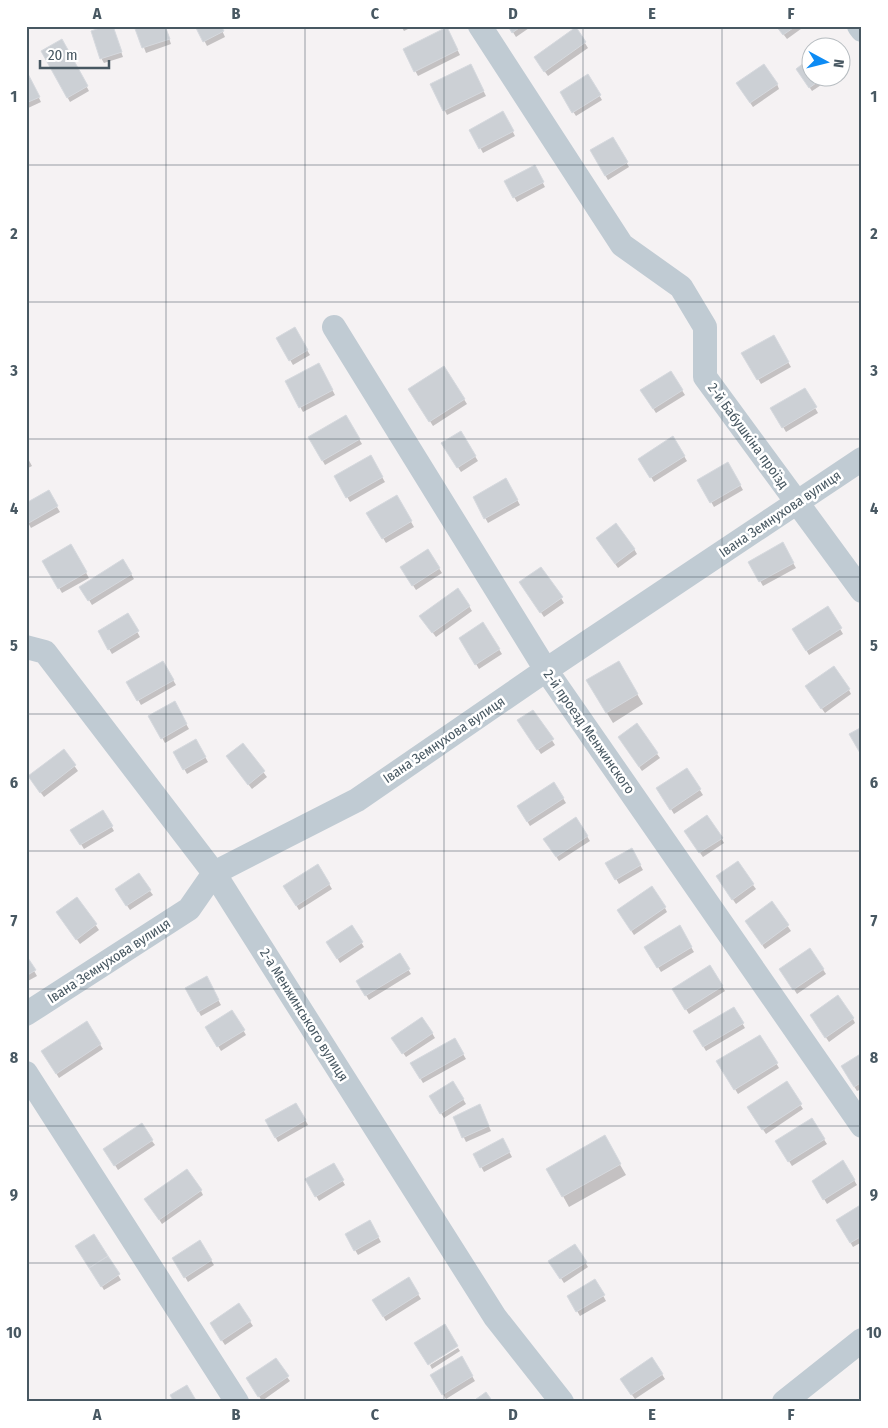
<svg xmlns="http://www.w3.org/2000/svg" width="888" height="1428" font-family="'Fira Sans Condensed',sans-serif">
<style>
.shadow{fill:#0003}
.building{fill:#ccd0d5;stroke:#d6d9de}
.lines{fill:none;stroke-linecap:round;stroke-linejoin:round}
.minor{stroke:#c0cbd3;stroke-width:24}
.grid{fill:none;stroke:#485862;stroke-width:1;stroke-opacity:0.55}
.labels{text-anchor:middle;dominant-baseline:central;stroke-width:5;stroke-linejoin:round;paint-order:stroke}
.street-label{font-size:14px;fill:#485862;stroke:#fff}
.neatline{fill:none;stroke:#485862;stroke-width:2}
.grid-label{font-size:16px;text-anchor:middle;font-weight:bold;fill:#485862}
</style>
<rect width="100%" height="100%" fill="#f5f2f3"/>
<path class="shadow" d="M112 26 123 57 104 63 101 58Z
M136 26H165L171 44 146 53Z
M197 26H220L225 37 207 46Z
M401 26H414L404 31Z
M509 26H532L516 37Z
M777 26H805L787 39Z
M576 29 588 48 548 76 538 62Z
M449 33 460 55 418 76 404 50Z
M62 41 89 91 70 102 43 52Z
M840 59 846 68 840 72Z
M810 60V78H832L812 91 797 69Z
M473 70 486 96 447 115 432 84Z
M26 72 41 102 26 109Z
M588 76 602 100 576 116 561 93Z
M777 84 779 89 753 107 740 88Z
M503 113 515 136 483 153 471 130Z
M612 138 629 167 608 180 591 151Z
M534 166 545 187 517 202 505 182Z
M294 329 310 355 293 365 278 339Z
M773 336 791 367 761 384 743 354Z
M319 365 335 395 303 412 287 382Z
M444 368 467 404 433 426 410 390Z
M670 372 685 395 656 413 642 391Z
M804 389 818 413 786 432 772 408Z
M346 417 362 444 325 465 310 438Z
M460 433 478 461 461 472 443 444Z
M673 438 687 461 654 482 640 459Z
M26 455 32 466 26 469Z
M370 457 385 482 350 502 336 477Z
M728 464 743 490 714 507 699 480Z
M506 480 520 505 488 523 474 498Z
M48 492 60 512 31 528 26 519V504Z
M397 497 414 527 386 543 368 513Z
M600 543 634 549 637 554 618 568Z
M782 544 796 568 763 586 749 562Z
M71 546 89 578 62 593 44 562Z
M427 550 442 573 416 590 401 567Z
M123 561 134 579 92 605 81 587Z
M524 587 561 598 564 603 544 617Z
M469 606 472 611 436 637 424 621Z
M828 608 843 634 809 655 794 629Z
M128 615 140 637 112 654 99 632Z
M483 624 502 654 479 669 460 638Z
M618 662 643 704 613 723 588 681Z
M163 663 176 685 141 705 128 682Z
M849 690 851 694 825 713 809 691Z
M174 703 189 729 165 743 150 716Z
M533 711 555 745 541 754 522 726Z
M196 741 208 762 187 774 175 752Z
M622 742 657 754 660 758 642 771Z
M243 745 267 777 252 789 230 761Z
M63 750 78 771 44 797 32 781Z
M687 770 703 795 674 814 658 788Z
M554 784 566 803 530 826 518 806Z
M103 811 114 831 84 849 72 830Z
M576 819 590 841 559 861 545 839Z
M688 836 721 838 724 843 703 857Z
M631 849 643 870 619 884 607 863Z
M318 866 332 889 299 910 285 887Z
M720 881 753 885 756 889 736 904Z
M150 891 153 895 130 910 119 894Z
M77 898 99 930 80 944 61 917Z
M772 903 791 931 765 949 749 926Z
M665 908 667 912 634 935 621 915Z
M352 927 364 947 340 963 328 942Z
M679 927 694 952 661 972 646 947Z
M810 950 826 974 797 994 784 974Z
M399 955 411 974 369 1000 357 981Z
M26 957 37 976 26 982Z
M710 967 725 991 689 1014 673 989Z
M206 978 221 1005 201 1016 187 989Z
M734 1009 745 1028 706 1051 695 1032Z
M232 1011 246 1035 221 1051 207 1027Z
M853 1019 855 1023 829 1042 814 1020Z
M86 1023 103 1049 59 1078 43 1052Z
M432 1033 435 1038 406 1057 396 1043Z
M760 1036 779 1068 738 1094 718 1062Z
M454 1039 466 1059 423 1083 412 1064Z
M862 1054V1089L857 1091 842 1067Z
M786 1082 803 1109 766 1134 748 1107Z
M453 1083 466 1104 444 1118 431 1097Z
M296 1104 308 1125 278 1142 267 1121Z
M482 1111 491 1131 466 1142 454 1117Z
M811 1120 827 1144 792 1166 777 1142Z
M604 1137 626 1175 569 1207 548 1169Z
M152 1141 155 1145 118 1170 108 1154Z
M505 1144 512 1157 484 1172 474 1154Z
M843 1162 857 1185 827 1204 813 1181Z
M333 1164 345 1185 319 1201 307 1180Z
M201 1191 203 1195 162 1224 149 1204Z
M862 1205V1242L853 1247 837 1220Z
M370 1222 381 1242 358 1255 346 1235Z
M94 1235 121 1280 104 1290 77 1246Z
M199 1242 214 1265 188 1282 174 1258Z
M575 1246 588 1267 564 1283 550 1261Z
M408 1279 421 1299 386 1321 374 1301Z
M595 1281 606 1301 580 1316 568 1296Z
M239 1305 253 1326 225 1345 211 1324Z
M458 1348 460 1351 432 1369 430 1365Z
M461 1358 475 1381 446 1399 432 1376Z
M652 1359 665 1379 635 1399 624 1384Z
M287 1377 290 1381 262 1401 248 1379Z
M26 1393 31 1402H26Z"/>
<path class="building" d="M106 26H113L122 52 100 59 91 31Z
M134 26H165L170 39 142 48Z
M195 26H221L224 31 203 42Z
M508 26H522L512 33Z
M776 26H796L783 35Z
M447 27 458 50 414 72 403 49Z
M576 27 586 42 544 72 534 57Z
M62 39 88 86 67 98 41 51Z
M810 58V78H823L809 88 796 69Z
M471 64 484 91 443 111 430 84Z
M764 64 778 84 750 103 736 83Z
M26 70 40 97 26 103Z
M588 74 601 95 572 113 560 92Z
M503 111 514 131 479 149 469 130Z
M613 137 628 162 605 176 590 150Z
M535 165 544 182 513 198 504 181Z
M295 327 308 350 289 361 276 338Z
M774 335 789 362 757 380 741 353Z
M319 363 333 390 299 408 285 381Z
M444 366 465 399 429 422 408 389Z
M671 371 683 390 653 409 640 390Z
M805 388 817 407 782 428 770 408Z
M346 415 360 439 322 461 308 437Z
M461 431 476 456 457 468 441 443Z
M673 436 685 456 650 478 638 459Z
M371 455 383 477 346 498 334 476Z
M728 462 741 485 710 503 697 480Z
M506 478 518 500 484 519 473 497Z
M49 490 58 506 27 524 26 503Z
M397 495 412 521 382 539 366 513Z
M616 523 635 549 615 564 596 538Z
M783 542 794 563 759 582 748 562Z
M71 544 87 572 58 589 42 561Z
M428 549 440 568 412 586 400 567Z
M123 559 132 574 88 601 79 587Z
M541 567 563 597 540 613 519 582Z
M458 588 470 606 432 633 419 616Z
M828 606 842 628 806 651 792 629Z
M128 613 139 631 108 650 98 631Z
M483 622 500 649 475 665 459 638Z
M163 661 174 680 137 701 126 682Z
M619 661 638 694 606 713 586 680Z
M834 666 850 689 821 709 805 686Z
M175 701 187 724 161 739 148 716Z
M533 710 554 739 537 750 517 720Z
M637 723 658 753 639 767 618 737Z
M862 727V752L860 753 849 734Z
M196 739 206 757 183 770 173 752Z
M243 743 265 771 248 785 226 756Z
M64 749 76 765 40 793 28 776Z
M687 768 701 789 670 810 656 788Z
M554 782 564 798 527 822 517 806Z
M103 810 113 826 80 845 70 830Z
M707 815 723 838 699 853 684 831Z
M576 817 588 836 556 857 543 839Z
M632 848 641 865 615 880 605 863Z
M738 861 754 884 732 900 716 876Z
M318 864 330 884 296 906 283 886Z
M139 873 151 890 126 906 115 889Z
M652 886 666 907 631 931 617 910Z
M77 897 97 924 76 940 56 912Z
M772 901 789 925 762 945 745 921Z
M352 925 363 942 337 959 326 942Z
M680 925 692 947 657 968 644 947Z
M810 948 824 969 793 990 779 969Z
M400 953 410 969 365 996 356 981Z
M26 955 36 970 26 976Z
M710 965 723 986 685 1010 672 989Z
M207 976 219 1000 198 1012 185 988Z
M838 995 854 1018 825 1038 810 1015Z
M734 1007 744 1023 703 1047 693 1031Z
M232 1010 245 1030 217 1047 205 1027Z
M422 1017 433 1033 402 1054 391 1038Z
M87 1021 101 1044 56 1074 41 1051Z
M760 1035 778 1063 734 1090 716 1061Z
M455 1038 464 1054 420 1079 410 1063Z
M862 1053V1082L854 1087 841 1066Z
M453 1081 464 1099 440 1114 429 1096Z
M787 1081 802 1104 762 1130 747 1107Z
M296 1103 306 1120 275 1138 265 1120Z
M480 1104 489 1126 462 1138 453 1117Z
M812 1118 825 1139 788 1162 775 1141Z
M142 1123 153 1140 114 1166 103 1149Z
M605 1135 621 1164 562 1197 546 1169Z
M503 1138 510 1152 480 1168 473 1154Z
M843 1160 855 1180 823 1200 812 1181Z
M334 1163 344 1180 315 1197 305 1179Z
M187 1169 202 1190 159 1220 144 1199Z
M862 1204V1236L850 1243 836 1220Z
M370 1220 379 1237 354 1251 345 1234Z
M94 1234 108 1256 89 1268 75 1246Z
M200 1240 212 1260 184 1278 172 1258Z
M575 1244 587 1262 560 1279 548 1261Z
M108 1256 120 1274 101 1287 89 1268Z
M409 1277 419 1294 383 1317 372 1300Z
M595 1279 605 1295 576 1312 567 1296Z
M239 1303 251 1321 221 1341 210 1323Z
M445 1324 458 1346 428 1365 414 1343Z
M462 1356 473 1376 442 1395 430 1375Z
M652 1357 663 1374 631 1395 620 1379Z
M276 1358 289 1376 258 1397 246 1378Z
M187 1385 197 1402H174L170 1395Z
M486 1392 493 1402H472Z"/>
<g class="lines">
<path class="minor" d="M480 26 622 245 681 287 705 327V377L862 591
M859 26 862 30
M334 327 546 670 862 1126
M26 647 45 652 214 873 495 1317 562 1402
M26 1014 189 909 214 873 357 800 546 670 862 459
M26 1073 237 1402
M784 1402 862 1340"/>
</g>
<path class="grid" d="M166 26V1402M305 26V1402M444 26V1402M583 26V1402M722 26V1402M26 165H862M26 302H862M26 439H862M26 577H862M26 714H862M26 851H862M26 989H862M26 1126H862M26 1263H862"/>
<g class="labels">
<g class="street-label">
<text transform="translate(748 436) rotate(54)">2-й Бабушкіна проїзд</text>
<text transform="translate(780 514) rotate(-34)">Івана Земнухова вулиця</text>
<text transform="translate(589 732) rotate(55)">2-й проезд Менжинского</text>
<text transform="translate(444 740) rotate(-34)">Івана Земнухова вулиця</text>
<text transform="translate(109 961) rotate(-33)">Івана Земнухова вулиця</text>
<text transform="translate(304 1015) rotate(58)">2-а Менжинського вулиця</text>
</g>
</g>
<rect width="888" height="1428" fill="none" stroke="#ffffff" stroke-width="55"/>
<g transform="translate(826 62) rotate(97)"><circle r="24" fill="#ffffff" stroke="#b6bcc0"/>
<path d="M0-4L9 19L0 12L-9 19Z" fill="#0d8bf4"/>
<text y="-8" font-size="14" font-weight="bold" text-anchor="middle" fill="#485862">N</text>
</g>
<path d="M40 60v8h69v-8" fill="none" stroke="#485862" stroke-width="2.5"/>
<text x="48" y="60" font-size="15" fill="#485862" stroke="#ffffff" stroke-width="4" paint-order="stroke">20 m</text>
<rect x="28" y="28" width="832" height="1372" class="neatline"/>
<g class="grid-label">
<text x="97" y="19">A</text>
<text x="236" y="19">B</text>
<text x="375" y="19">C</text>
<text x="513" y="19">D</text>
<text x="652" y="19">E</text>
<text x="791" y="19">F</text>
<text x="14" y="102">1</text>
<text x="874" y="102">1</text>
<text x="14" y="239">2</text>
<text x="874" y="239">2</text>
<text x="14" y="376">3</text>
<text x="874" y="376">3</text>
<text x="14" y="514">4</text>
<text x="874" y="514">4</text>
<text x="14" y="651">5</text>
<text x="874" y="651">5</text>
<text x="14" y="788">6</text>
<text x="874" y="788">6</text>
<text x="14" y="926">7</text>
<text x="874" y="926">7</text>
<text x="14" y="1063">8</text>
<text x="874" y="1063">8</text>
<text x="14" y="1200">9</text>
<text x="874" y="1200">9</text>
<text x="14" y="1338">10</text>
<text x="874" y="1338">10</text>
<text x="97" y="1420">A</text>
<text x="236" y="1420">B</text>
<text x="375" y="1420">C</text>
<text x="513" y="1420">D</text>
<text x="652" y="1420">E</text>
<text x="791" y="1420">F</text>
</g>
</svg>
